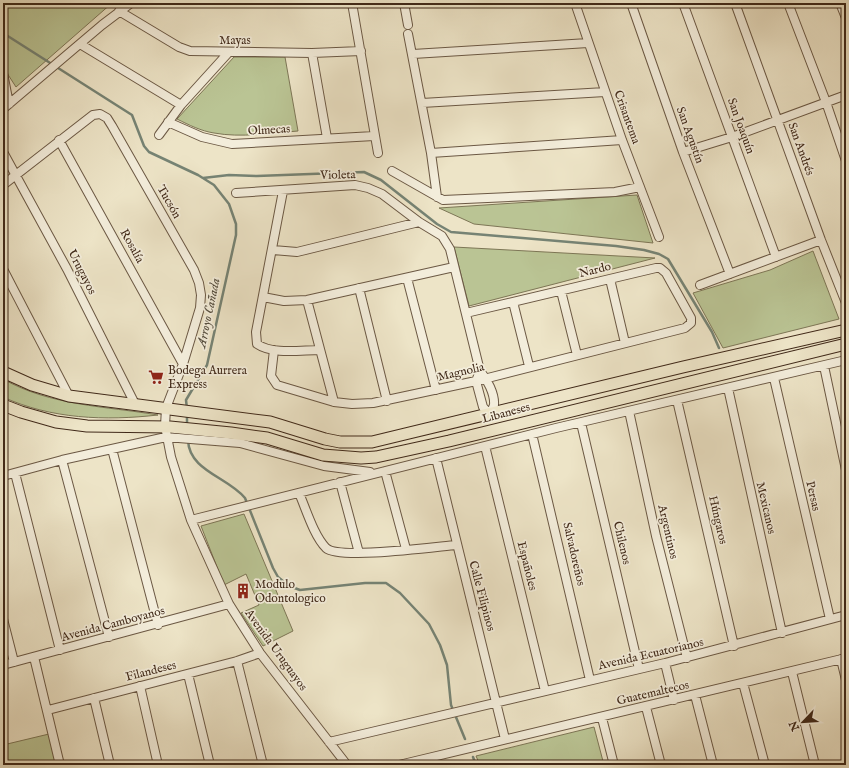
<svg xmlns="http://www.w3.org/2000/svg" width="849" height="768" font-family="'IM FELL English',serif">
<style>
.green{fill:#bac494;stroke:#7d7656}
.lines{fill:none;stroke-linecap:round;stroke-linejoin:round}
.stream{stroke:#768374;stroke-width:2.5}
.minor-casing{stroke:#6b5844;stroke-width:10}
.major-casing{stroke:#402919;stroke-width:13}
.minor{stroke:#f3eddb;stroke-width:8}
.major{stroke:#ede4c7;stroke-width:11}
.labels{text-anchor:middle;dominant-baseline:central;stroke-width:3.5;stroke-linejoin:round;paint-order:stroke}
.street-label{font-size:12px;fill:#402919;stroke:#f3eddb}
.poi-label{font-size:12px;fill:#402919;stroke:#f3eddb;text-anchor:start}
.water-label{font-size:13px;font-style:italic;fill:#564e3f;stroke:#f3eddb}
</style>
<rect width="100%" height="100%" fill="#ede4c7"/>
<filter id="stains"><feTurbulence type="fractalNoise" baseFrequency=".005" numOctaves="4"/><feColorMatrix values="0 0 0 0 .2 0 0 0 0 .09 0 0 0 0 .02 0 0 0 .5 -.17"/></filter>
<radialGradient id="worn" r=".72"><stop offset=".6" stop-color="#630" stop-opacity="0"/><stop offset="1" stop-color="#630" stop-opacity=".3"/></radialGradient>
<path class="green" d="M14 3H112L16 87 5 70 3 12Z
M234 57H285L298 131C271 133 241 138 214 133 201 131 189 125 177 119Z
M637 195 653 243 474 224 439 208Z
M454 247 655 258 469 306Z
M813 251 839 319 723 348 693 293 770 270Z
M3 379C51 406 105 406 158 415 105 421 51 419 3 397Z
M244 514 293 631 263 646 241 613 259 605 246 574 224 585 201 526Z
M594 727 604 765H480L476 756Z
M49 734 57 765H3V745Z"/>
<g class="lines">
<path class="stream" d="M3 33 132 115 144 146 149 152 198 175 214 185 229 204 236 224V235L207 365 186 400 187 409
M203 178 229 175 257 176 364 172 381 180 437 224 451 232 616 246 644 250 659 254 668 259 712 332 719 348
M187 414V425
M188 440C189 471 228 477 245 498L273 568 278 577 289 586 300 590 365 583H386L400 593 429 624 440 645 447 665 451 705 465 739
M473 757 476 765"/>
<g class="minor-casing">
<path id="minor" d="M352 3 378 153
M404 3 408 25
M575 3 622 140 659 237
M631 3 683 152 730 274
M683 3 776 257
M735 3 821 240 846 303
M788 3 826 102 846 161
M840 3 846 18
M3 5 5 3
M119 11 179 47 190 51 312 53 361 51
M408 34 431 153 437 197
M80 44 181 105
M312 53 327 138
M413 54 588 43
M3 73 9 104
M422 103 605 92
M3 109 102 25 131 3
M168 122 202 137 232 144 374 136
M159 135 181 105 229 52
M59 140 183 364
M3 152 67 269 135 404
M683 152 732 137 846 95
M431 153 622 140
M392 171 443 200 615 192 640 187
M3 185 93 115 100 114 107 118 112 126 194 270 199 283 201 295 200 308 183 364 166 408 165 426 171 457 191 520 229 604 260 653 347 765
M283 191 256 332 257 344C273 355 301 350 320 350
M236 193 355 185 368 188 382 194 419 222 442 236 450 249 480 371C487 379 495 394 494 405 493 408 491 412 490 415L483 407 476 381 480 371
M273 250 297 252 419 222
M3 269 69 396
M407 278 436 390
M610 279 625 343
M700 285 821 240
M359 288 387 401
M561 291 577 355
M263 297 284 301 307 300 454 267
M307 300 334 402
M513 302 529 366
M274 350 271 376 277 385 334 402 352 404 373 403 476 381 685 328 691 323V318L666 273 660 268H656L466 313
M824 366 846 470
M774 378 830 619
M728 388 782 633
M677 400 734 646
M629 411 656 536 687 658
M581 423 639 669
M532 434 590 680
M485 446 545 691
M112 449 158 625
M436 458 505 739
M62 460 109 637
M385 471 406 549
M15 473 60 650
M3 476 62 460 166 437 240 443 324 466 370 472
M340 482 359 553
M299 493C306 509 314 536 326 548 339 560 434 547 456 545
M191 520 556 428 846 360
M3 619 14 662
M34 657 60 765
M841 659 846 680
M237 661 263 765
M665 663 674 700
M3 665 229 604
M792 672 815 765
M188 674 210 765
M743 683 765 765
M140 686 158 765
M695 695 713 765
M94 698 110 765
M646 707 661 765
M48 710 237 661 260 653
M602 718 614 765
M329 742 665 663 846 615
M399 765 846 658"/>
</g>
<g class="major-casing">
<path id="major" d="M3 372 32 385 69 396 270 422 325 439 340 442H372L405 434 683 367 846 330
M3 405 21 412 56 422 87 426 170 427 231 433 267 438 323 455 361 458 376 457 449 441 846 344"/>
</g>
<use href="#minor" class="minor"/>
<use href="#major" class="major"/>
</g>
<defs>
<g id="supermarket-bare" transform="scale(1.2)"><path d="M-6-5.5h2.5l.6 2H6L4.5 2H-2.5L-4.4-4H-6ZM-1.5 3.2a1.3 1.3 0 1 0 .1 0ZM3 3.2a1.3 1.3 0 1 0 .1 0Z" fill="#8f2418" stroke="#f3eddb" stroke-width="2.5" paint-order="stroke"/></g>
<g id="building-bare" transform="scale(1.2)"><path d="M-4-6H4V6H1V3H-1V6H-4ZM-2.5-4.3h1.7v1.8h-1.7ZM.8-4.3h1.7v1.8H.8ZM-2.5-1h1.7V.8h-1.7ZM.8-1h1.7V.8H.8Z" fill="#8f2418" stroke="#f3eddb" stroke-width="2.5" paint-order="stroke"/></g>
</defs>
<g fill-rule="evenodd">
<use href="#supermarket-bare" x="156" y="377"/>
<use href="#building-bare" x="243" y="591"/>
</g>
<g class="labels">
<g class="street-label">
<text x="235" y="40">Mayas</text>
<text transform="translate(627 117) rotate(70)">Crisantema</text>
<text transform="translate(741 126) rotate(70)">San Joaquín</text>
<text transform="translate(269 130) rotate(-3)">Olmecas</text>
<text transform="translate(690 135) rotate(70)">San Agustín</text>
<text transform="translate(801 149) rotate(70)">San Andrés</text>
<text transform="translate(338 175) rotate(-1)">Violeta</text>
<text transform="translate(169 202) rotate(60)">Tucsón</text>
<text transform="translate(132 246) rotate(61)">Rosalía</text>
<text transform="translate(595 270) rotate(-14)">Nardo</text>
<text transform="translate(82 272) rotate(63)">Urugayos</text>
<text transform="translate(461 372) rotate(-13)">Magnolia</text>
<text transform="translate(506 413) rotate(-15)">Libaneses</text>
<text transform="translate(813 496) rotate(77)">Persas</text>
<text transform="translate(766 508) rotate(77)">Mexicanos</text>
<text transform="translate(718 520) rotate(77)">Húngaros</text>
<text transform="translate(668 532) rotate(77)">Argentinos</text>
<text transform="translate(622 543) rotate(77)">Chilenos</text>
<text transform="translate(574 554) rotate(77)">Salvadoreños</text>
<text transform="translate(527 566) rotate(76)">Españoles</text>
<text transform="translate(482 596) rotate(75)">Calle Filipinos</text>
<text transform="translate(113 624) rotate(-15)">Avenida Camboyanos</text>
<text transform="translate(276 650) rotate(54)">Avenida Uruguayos</text>
<text transform="translate(651 654) rotate(-13)">Avenida Ecuatorianos</text>
<text transform="translate(151 671) rotate(-14)">Filandeses</text>
<text transform="translate(653 693) rotate(-13)">Guatemaltecos</text>
</g>
<g class="poi-label">
<text x="168" y="370">Bodega Aurrera<tspan x="168" dy="14">Express</tspan></text>
<text x="255" y="584">Modulo<tspan x="255" dy="14">Odontologico</tspan></text>
</g>
<g class="water-label">
<text transform="translate(209 313) rotate(-78)">Arroyo Cañada</text>
</g>
</g>
<rect width="849" height="768" fill="none" stroke="#ede4c7" stroke-width="16"/>
<rect x="4" y="4" width="841" height="760" fill="none" stroke="#402919" stroke-width="2"/>
<rect x="8" y="8" width="833" height="752" fill="none" stroke="#402919"/>
<g transform="translate(803 722) rotate(245)" stroke="#f3eddb" stroke-width="3" paint-order="stroke">
<path d="M0-3L7 15L0 10L-7 15Z" fill="#402919"/>
<text y="-6" font-size="11" font-weight="bold" text-anchor="middle" fill="#402919">N</text>
</g>
<rect width="100%" height="100%" filter="url(#stains)"/>
<rect width="100%" height="100%" fill="url(#worn)"/>
</svg>
